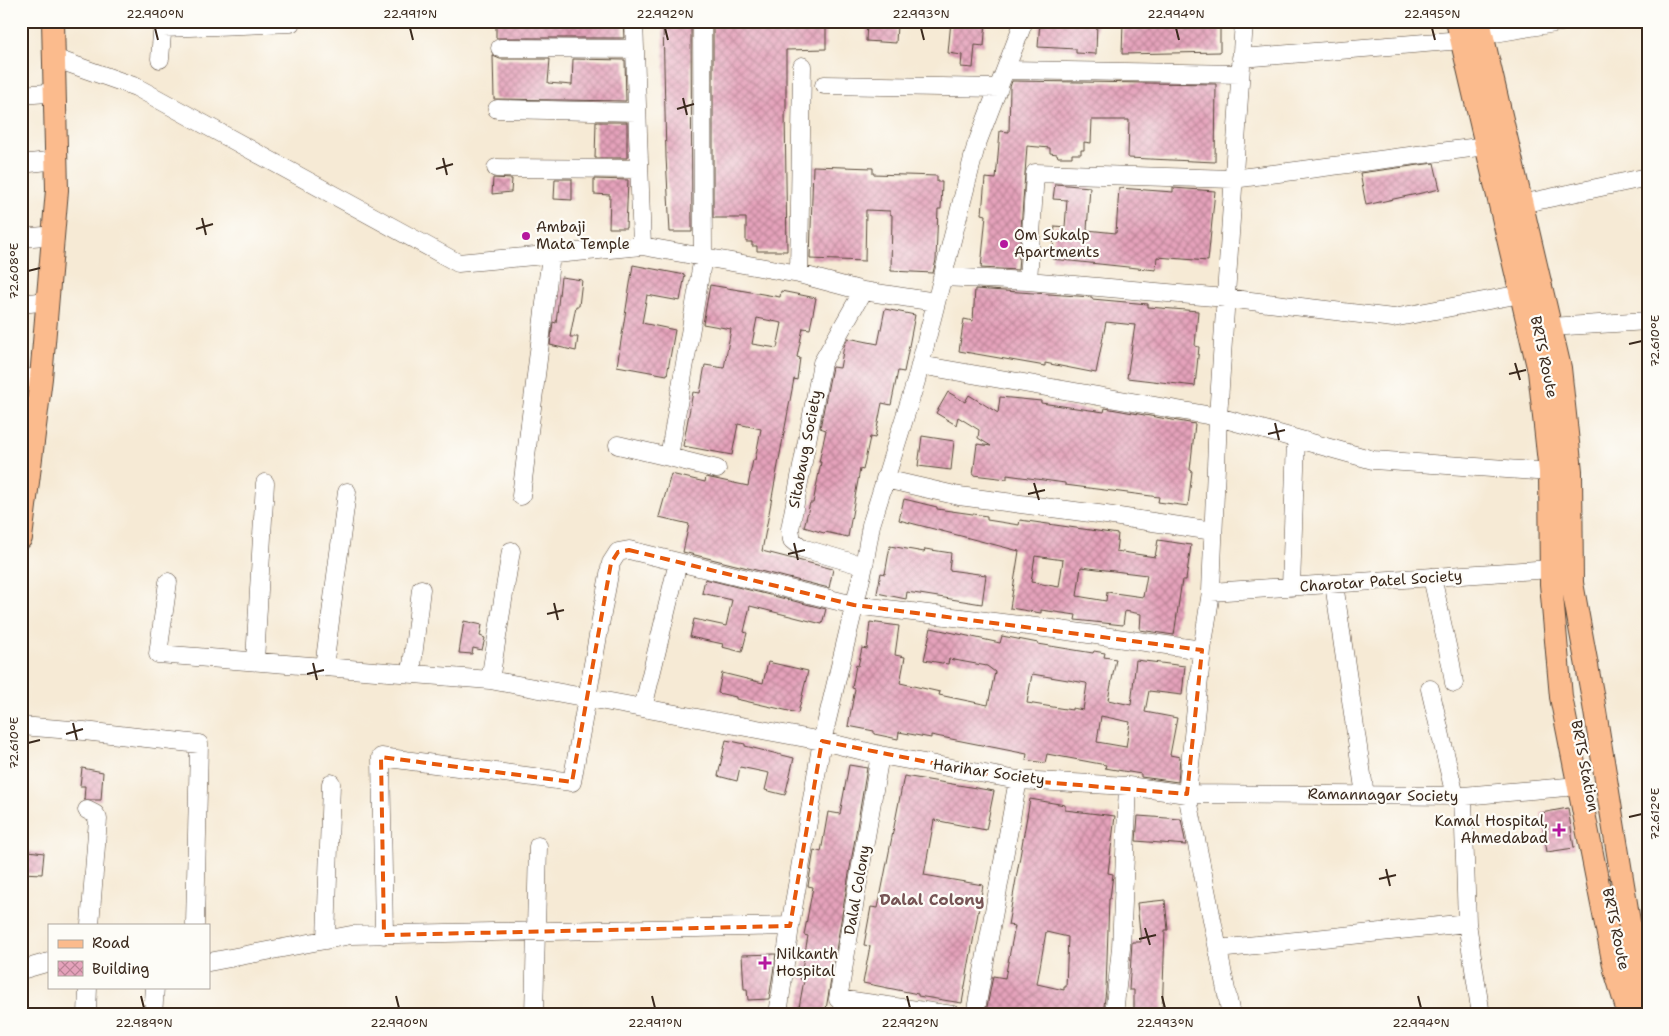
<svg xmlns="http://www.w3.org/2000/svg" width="1669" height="1036" font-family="'Shantell Sans',sans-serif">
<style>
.building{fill:url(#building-cross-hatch);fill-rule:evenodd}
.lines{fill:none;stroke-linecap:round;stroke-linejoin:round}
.minor-casing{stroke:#574739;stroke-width:19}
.major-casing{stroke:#574739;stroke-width:24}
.minor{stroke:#fff;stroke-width:18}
.major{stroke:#fbbb8d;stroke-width:22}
.marked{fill:none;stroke:#e8590c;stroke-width:4;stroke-dasharray:10 6;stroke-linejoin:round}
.ticks{fill:none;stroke:#3b2a1e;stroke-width:2}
.poi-dot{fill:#b5179e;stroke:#fdfcf7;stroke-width:2}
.labels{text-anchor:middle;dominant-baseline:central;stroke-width:4.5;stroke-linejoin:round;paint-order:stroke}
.poi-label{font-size:15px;fill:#3b2a1e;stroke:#fdfcf7;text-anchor:start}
.street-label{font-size:15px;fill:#3b2a1e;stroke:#fdfcf7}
.neighbourhood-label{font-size:16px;font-weight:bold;fill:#765455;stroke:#fdfcf7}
.neatline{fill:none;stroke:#3b2a1e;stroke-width:2}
.ticks-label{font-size:12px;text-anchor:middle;fill:#3b2a1e}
</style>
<defs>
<pattern id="building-cross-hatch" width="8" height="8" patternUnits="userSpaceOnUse" patternTransform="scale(1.25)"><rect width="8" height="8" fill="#e5a2bb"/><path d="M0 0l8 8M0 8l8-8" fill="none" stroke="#bb8497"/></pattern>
</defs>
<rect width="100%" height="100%" fill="#fdfcf7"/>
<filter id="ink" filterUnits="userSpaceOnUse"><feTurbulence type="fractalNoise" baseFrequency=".02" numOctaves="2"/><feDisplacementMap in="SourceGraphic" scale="10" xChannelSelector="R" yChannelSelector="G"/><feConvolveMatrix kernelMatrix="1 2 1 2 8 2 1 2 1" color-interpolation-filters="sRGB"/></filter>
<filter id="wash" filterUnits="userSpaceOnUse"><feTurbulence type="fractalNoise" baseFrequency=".0096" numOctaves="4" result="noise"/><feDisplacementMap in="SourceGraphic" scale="20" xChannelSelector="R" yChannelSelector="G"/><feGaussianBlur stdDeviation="1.12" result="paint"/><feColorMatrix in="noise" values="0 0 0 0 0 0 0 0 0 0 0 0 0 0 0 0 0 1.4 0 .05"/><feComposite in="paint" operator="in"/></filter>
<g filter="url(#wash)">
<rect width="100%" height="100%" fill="#f6ead5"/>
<g id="blocks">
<path class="building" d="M496 21H623L624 38H496Z
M663 21H691L692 232H670L666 157Z
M713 21H826V49L786 50V111H785L787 251H757V246H752V242H746V218H713Z
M951 21H986L984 46 975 45 973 68 961 67 962 55 948 53Z
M1040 21H1097L1096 54 1076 53V49L1038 47Z
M1123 21H1220V52L1122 54Z
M867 22 897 24 896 43 866 41Z
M493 56 500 59H550L548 83 572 85 573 59 625 60 626 101 494 99Z
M1012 81 1216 84 1215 162 1128 158 1129 120H1092L1091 143 1084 142V150H1081V154H1072V157H1058L1057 154 1050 153V148L1027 146 1018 270 981 268 986 215 982 214 985 178 996 179 1000 131 1009 132 1010 87Z
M596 122H627V158H595Z
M1434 163 1440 189 1366 205 1360 173Z
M813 166 873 168V174L937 176V182H942L941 209H938L936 260 933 273 891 271 892 215 890 214V211L866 210 865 261 810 259Z
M493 178 512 179 511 192 492 194Z
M555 179H572V200L554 199Z
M594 179 628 180 626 228H609L610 195 594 194Z
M1055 184 1090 187 1087 230 1116 233 1119 188 1173 192V188L1215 191 1208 261 1157 257 1156 270 1052 259 1055 226 1065 227 1067 200 1053 199Z
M633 265 685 275 680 301 647 295 642 323 675 330 667 375 617 366Z
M561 277 582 280 579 306H576L570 337H578L576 351 550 345 553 322 556 323Z
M710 285 780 297 781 291 816 298 810 329 803 328 797 357 800 358 797 380 794 379 762 551 833 569 829 588 683 552 689 524 659 517 671 474 705 482 706 477 748 486 753 460H755L761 429 738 424 732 455 683 446 693 392 700 393 705 365 724 368 731 329 703 324ZM757 318 782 323 777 348 752 344Z
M975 289 1092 297V299L1148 304V307L1198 311 1195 346 1199 347 1195 386 1127 378 1135 325 1106 322 1096 373 1045 363V366L959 351 964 319 973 321Z
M885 309 915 315 904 372 898 371 891 405 882 403 875 438 870 437 863 470 860 469 848 537 825 532 824 533 804 527 810 503H813L821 462H819L826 430 820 428 832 367 840 368 844 346 848 338 878 344Z
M948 392 965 402 969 395 998 413 1000 397 1041 401V403L1104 412 1105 408 1195 424 1190 470 1192 471 1188 506 1158 502 1159 497 1065 485V483L1007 475V479L973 475 977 444 991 446 978 438 979 430 958 417 956 425 936 413Z
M922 436 954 441 951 470 918 466Z
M904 499 937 507V509L987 516V520L1019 525 1020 520 1118 534 1116 551 1155 557 1158 540 1191 545 1186 580H1182L1174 635 1140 630 1141 614 1125 611 1123 625 1075 620 1076 615 1041 610V613L1010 608 1019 551 899 520ZM1035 556 1063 560 1059 587 1031 582ZM1081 567 1147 575 1143 597 1107 592 1106 601 1077 596Z
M890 546 924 552 925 549 951 553 949 570 986 575 982 604 907 592 906 599 877 593 881 573 885 574Z
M705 579 826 609 822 624 750 606 744 632 747 633 742 652 722 647 723 644 690 637 694 619 726 626 732 600 702 593Z
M464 621 482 625 480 636 485 638 482 650 473 648 472 654 459 653Z
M870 622 899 626 895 655 905 657 900 683 940 692 939 695 988 705 995 672 987 666 949 659 948 664 924 660 931 628 1000 643 1002 636 1038 643V644L1093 653 1094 651 1105 653 1104 657 1116 659 1108 700 1131 705 1136 660 1185 666 1182 695 1149 691 1145 712 1177 718 1170 755 1180 757 1178 782 1141 777V774L1105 768 1106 765 1047 754 1045 763 1026 760 1027 754 931 735V738L899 732 898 739 874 734V731L848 726 855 689 852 688 856 665 858 666 862 648 867 649ZM1032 674 1086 683 1087 684 1083 710 1072 708V710L1027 703ZM1101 716 1130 722 1126 747 1097 742Z
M768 662 808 671 798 713 736 699V697L718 693 722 673 763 683Z
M726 740 745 744V746L794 758 785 795 765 790 769 773 740 767 737 781 718 776Z
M849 765 867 768 825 1015 798 1013 804 980 800 979 808 936 804 935 813 887 808 886 814 850 821 852 828 812 840 814Z
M82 768 103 772 101 800H84L85 786H80Z
M904 776 994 791 986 830 934 820 924 875 983 885 962 1003 918 996V994L863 983 870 946 864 945 871 907 878 908Z
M1030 799 1065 805V810L1115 816 1108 873 1113 874 1110 899H1109L1106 989 1103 1015H1002L986 1012 993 976 1005 978 1015 926 1008 925ZM1046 932 1068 937 1066 987H1064V990L1037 984Z
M1568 808 1574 848 1547 852 1541 813Z
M1138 816 1181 819 1186 845 1136 841Z
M21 850 44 853 42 874 21 873Z
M1165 900 1168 930H1165L1162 1015H1134V990H1129L1132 942H1141L1137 903Z
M776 954 769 999 748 1000 747 989H744L742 955Z"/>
</g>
</g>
<g filter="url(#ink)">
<use href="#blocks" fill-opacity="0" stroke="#574739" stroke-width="1"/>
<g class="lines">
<g class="minor-casing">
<path id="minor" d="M634 21 642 246 799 274 863 291 936 302
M702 21 703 257 669 457 717 469
M163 28 291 23
M1483 35 1567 21
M500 48 635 49
M54 58 136 87 458 263 642 246
M1241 58 1462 40
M160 59 163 21
M1005 70 1240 74
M824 85 999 88
M21 95 47 93
M497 109 637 112
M1486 146 1233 179 1035 173 1028 281 1226 298 1393 318 1521 294
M21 164 48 161
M496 168 639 169
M1521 204 1648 177
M21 238 44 236
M799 274 802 66
M942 277 1028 281
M863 291 822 363 790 529 792 540 802 548 864 566
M21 304 39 302
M1550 327 1648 321
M920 365 1218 417 1373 460 1550 472
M21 379 32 378
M618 445 669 457
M885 479 959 496 1106 515 1213 531
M521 496 551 255
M511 551 490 680 822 741 880 755 1018 780 1128 786 1187 794 1463 796 1578 786
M1432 577 1451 664 1454 683
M168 582 158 654 490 680
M1334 584 1365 795
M1291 587 1296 439
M1211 592 1551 569
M255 661 265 483
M324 667 347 492
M411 674 421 589
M1430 689 1455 796
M643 708 678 562
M21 726 84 731 199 744 195 925
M880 755 838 999 953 1015
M1463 796 1467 923 1481 1015
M87 810 95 814 98 819 90 925
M384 935 381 757 572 782 611 563 618 552 629 550 854 605 1053 629 1202 650
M326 940 331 783
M1218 949 1467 923
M209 962 351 935 790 926
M21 970 49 962
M87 1015 88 987
M153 1015 155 987
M534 1015 538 846
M778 1015 790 926 822 741 864 566 871 525 916 381 976 146 1024 21
M975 1015 1018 780
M1114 1015 1121 948 1128 786
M1231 1015 1187 794 1202 650 1211 592 1218 417 1244 21"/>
</g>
<g class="major-casing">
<path id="major" d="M1457 21 1539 371 1550 472 1551 584 1561 697 1615 970 1629 1015
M1479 21 1560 368 1571 471 1572 583 1593 699 1636 965 1648 1007
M21 538 41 378 57 190 53 21"/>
</g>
<use href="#minor" class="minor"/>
<use href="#major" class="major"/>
</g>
</g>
<path class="marked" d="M629 550 854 605 1202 650 1187 794 1018 780 822 741 790 926 384 935 381 757 572 782 611 563 618 552Z"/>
<path class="ticks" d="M155 28 158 40M410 28 413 40M665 28 668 40M921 28 924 40M1176 28 1179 40M1432 28 1435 40M683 98 687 115M677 109 694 104M443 158 447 175M436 169 453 164M202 218 206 235M196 229 213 224M28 271 40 268M1629 344 1642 341M1515 363 1520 380M1509 374 1526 370M1275 423 1279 440M1268 434 1285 430M1034 483 1039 500M1028 494 1045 490M794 543 798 560M788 554 805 550M554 603 558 620M547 614 564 610M313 663 317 680M307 674 324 670M73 723 77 740M66 734 83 729M28 743 40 740M1629 817 1642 814M1386 869 1390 886M1379 879 1396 875M1145 928 1150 945M1139 939 1156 935M141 996 144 1008M396 996 399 1008M652 996 655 1008M907 996 910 1008M1162 996 1165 1008M1418 996 1421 1008"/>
<g class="poi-dot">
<circle cx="526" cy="236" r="5"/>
<circle cx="1004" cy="244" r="5"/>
<path d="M1556.5 822.5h5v5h5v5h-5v5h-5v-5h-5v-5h5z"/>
<path d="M762.5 955.5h5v5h5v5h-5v5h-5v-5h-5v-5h5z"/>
</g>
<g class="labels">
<g class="poi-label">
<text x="536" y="227">Ambaji<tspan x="536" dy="17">Mata Temple</tspan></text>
<text x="1014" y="235">Om Sukalp<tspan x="1014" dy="17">Apartments</tspan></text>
<text x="1548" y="821" text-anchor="end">Kamal Hospital,<tspan x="1548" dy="17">Ahmedabad</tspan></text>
<text x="776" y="954">Nilkanth<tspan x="776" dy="17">Hospital</tspan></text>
</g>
<g class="street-label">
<text transform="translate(1544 357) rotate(78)">BRTS Route</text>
<text transform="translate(805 449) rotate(-79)">Sitabaug Society</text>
<text transform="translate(1381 581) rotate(-4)">Charotar Patel Society</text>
<text transform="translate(1585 766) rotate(79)">BRTS Station</text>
<text transform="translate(989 772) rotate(8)">Harihar Society</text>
<text transform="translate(1383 795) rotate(1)">Ramannagar Society</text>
<text transform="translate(857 890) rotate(-80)">Dalal Colony</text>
<text transform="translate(1616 929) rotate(78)">BRTS Route</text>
</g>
<g class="neighbourhood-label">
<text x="932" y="899">Dalal Colony</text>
</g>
</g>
<rect width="1669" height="1036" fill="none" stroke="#fdfcf7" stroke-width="55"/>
<rect x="48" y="924" width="162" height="65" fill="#fdfcf7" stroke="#afa8a0"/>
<rect x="58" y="940" width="25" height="8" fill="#fbbb8d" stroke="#afa8a0"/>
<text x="92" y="948" font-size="15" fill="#3b2a1e">Road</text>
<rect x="58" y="961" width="25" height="15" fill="url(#building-cross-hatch)" stroke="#afa8a0"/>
<text x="92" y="974" font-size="15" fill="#3b2a1e">Building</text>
<rect x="28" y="28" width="1614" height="980" class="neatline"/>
<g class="ticks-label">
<text x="155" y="18">22.990°N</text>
<text x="410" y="18">22.991°N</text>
<text x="665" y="18">22.992°N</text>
<text x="921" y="18">22.993°N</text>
<text x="1176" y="18">22.994°N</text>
<text x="1432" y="18">22.995°N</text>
<text transform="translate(14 271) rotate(-90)" y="4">72.608°E</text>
<text transform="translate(1655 341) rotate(-90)" y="4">72.610°E</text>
<text transform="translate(14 743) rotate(-90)" y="4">72.610°E</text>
<text transform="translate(1655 814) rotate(-90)" y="4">72.612°E</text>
<text x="144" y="1027">22.989°N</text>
<text x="399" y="1027">22.990°N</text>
<text x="655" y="1027">22.991°N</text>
<text x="910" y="1027">22.992°N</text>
<text x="1165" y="1027">22.993°N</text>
<text x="1421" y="1027">22.994°N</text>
</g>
</svg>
